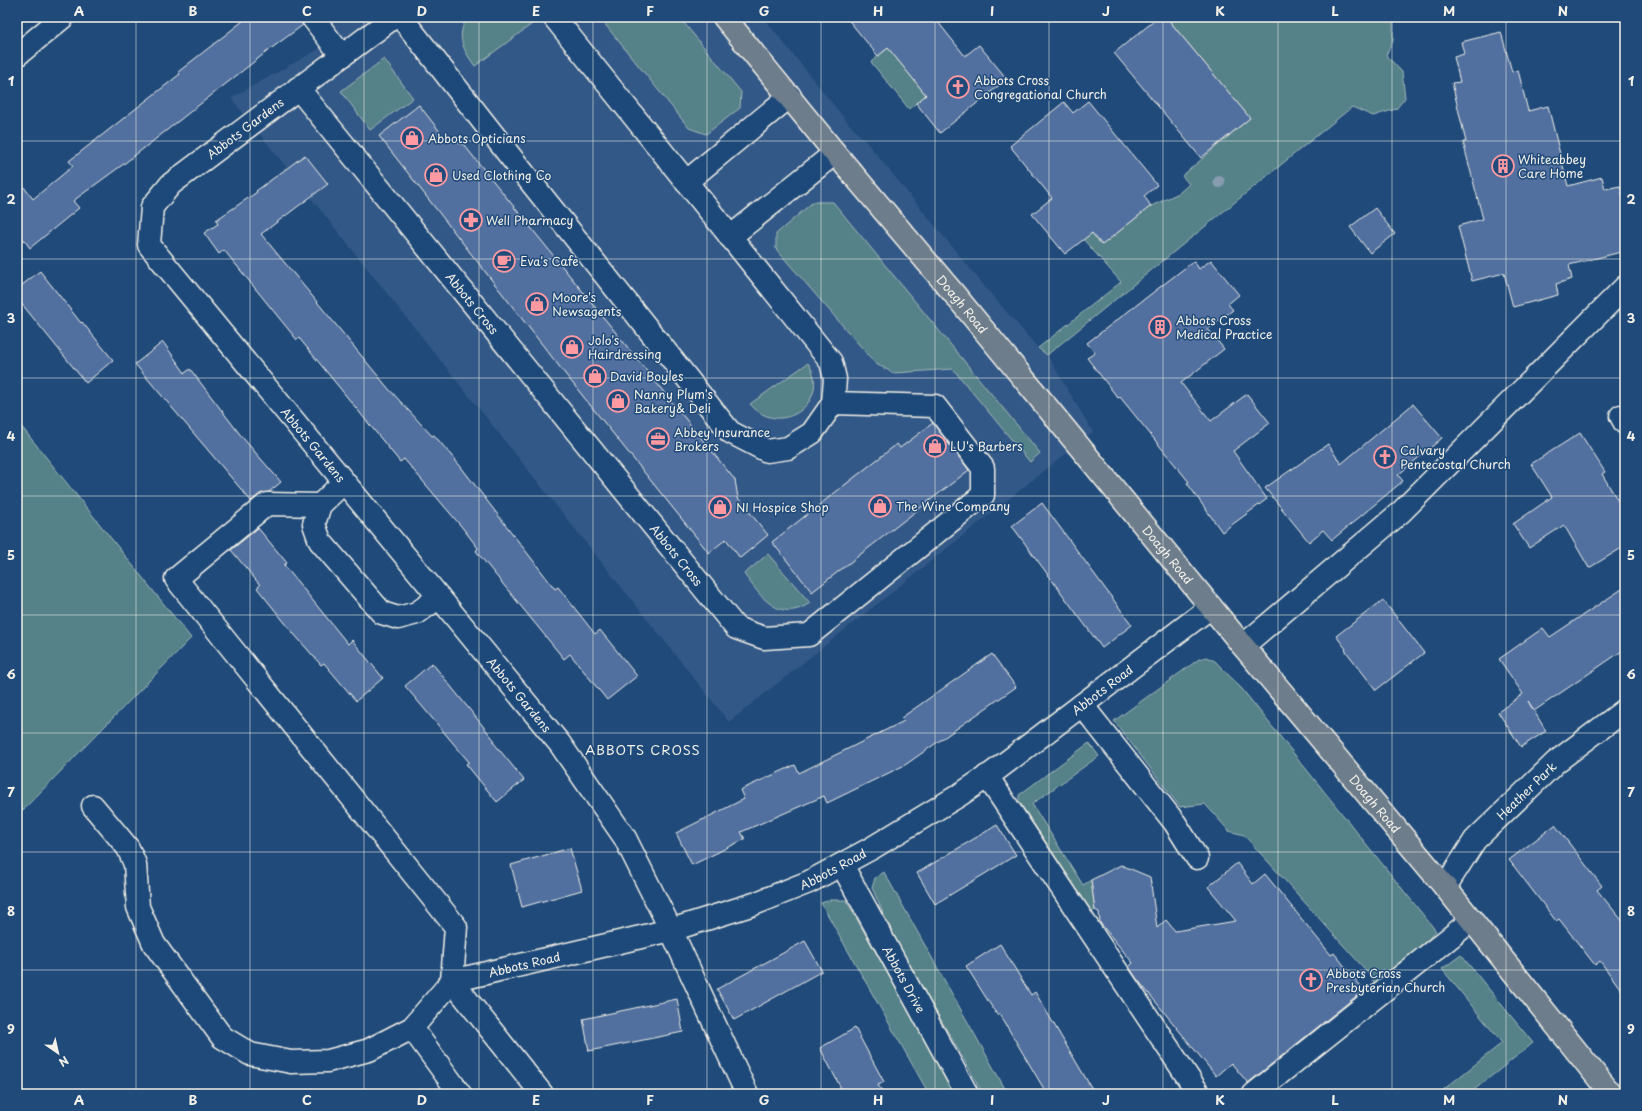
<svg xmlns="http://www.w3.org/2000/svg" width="1642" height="1111" font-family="'Playpen Sans',sans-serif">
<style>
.built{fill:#325887}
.green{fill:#548189;stroke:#a4b9b8}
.building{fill:#516f9f;stroke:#f4f1e8}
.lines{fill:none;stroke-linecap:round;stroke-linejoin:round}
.minor-casing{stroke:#f4f1e8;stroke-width:25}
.major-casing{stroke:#f4f1e8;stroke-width:25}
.minor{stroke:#1f4a7a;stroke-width:22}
.major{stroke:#6d7d8c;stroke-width:22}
.tree{fill:#879caf}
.grid{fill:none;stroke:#f4f1e8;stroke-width:1;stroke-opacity:0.55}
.labels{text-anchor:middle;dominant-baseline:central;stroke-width:3;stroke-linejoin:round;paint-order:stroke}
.poi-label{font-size:12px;fill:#f4f1e8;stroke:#1f4a7a;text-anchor:start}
.street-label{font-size:12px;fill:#f4f1e8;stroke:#1f4a7a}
.neighbourhood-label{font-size:13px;letter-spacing:1px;fill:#f4f1e8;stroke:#1f4a7a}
.neatline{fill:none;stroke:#f4f1e8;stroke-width:1.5}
.grid-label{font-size:13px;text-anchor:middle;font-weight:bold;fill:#f4f1e8}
</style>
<rect width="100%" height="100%" fill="#1f4a7a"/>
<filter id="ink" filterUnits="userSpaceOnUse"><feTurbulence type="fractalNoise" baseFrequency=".025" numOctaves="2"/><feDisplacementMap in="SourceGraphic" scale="8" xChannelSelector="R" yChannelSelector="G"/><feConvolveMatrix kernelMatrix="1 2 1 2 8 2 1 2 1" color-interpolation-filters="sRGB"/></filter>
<g filter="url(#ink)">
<path class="built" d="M311 17H763L849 124 868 144 986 288 1038 348 1047 355 1093 432 729 722 231 98 330 43Z"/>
<path class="green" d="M468 17H526L532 24 475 66C463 50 455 35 468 17Z
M599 17H679L741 92 740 108 706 134 689 128Z
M1166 17H1393V41L1386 55 1402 72 1405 98 1396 109 1373 116 1352 107 1047 355 1038 348 1121 282 1083 239 1091 232 1102 245 1151 206 1179 193 1189 184 1182 176 1250 118Z
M888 48 926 95 909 109 871 62Z
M384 59 413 98 370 130 341 91Z
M813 202H833L1040 453 1030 462 953 369 894 373 876 364 776 249V234Z
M808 363C833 400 781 440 750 404Z
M17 421 191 638 17 816Z
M768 554 810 603C779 624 760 596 744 574Z
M1206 657 1215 661 1242 689 1436 931 1423 945 1375 985 1371 976 1244 835 1229 831 1205 804 1180 807 1114 721 1199 659Z
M1089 743 1099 756 1032 804 1083 885 1091 880 1095 910 1092 912 1024 809 1019 801V795Z
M884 872 1008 1094H983C946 1025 902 960 872 888L875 878Z
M830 900H846L956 1094H929L821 903Z
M1461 955 1533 1043 1469 1094H1438L1502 1043 1442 969Z"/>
<path class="building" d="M248 17H300L303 25 269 50 125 163 73 201 79 208 30 248 17 230V178L33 199 73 166 69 161 180 74 178 72Z
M846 17H934L965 56 979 45 1007 79 940 133 916 103 926 95 888 48 878 56Z
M1159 17H1166L1250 118 1201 158 1114 53Z
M1501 32 1512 72 1518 70 1528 111 1548 106 1568 186 1602 177 1605 189 1620 186 1625 204V251L1569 265 1572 279 1556 284 1558 295 1513 307 1504 273 1472 281 1458 226 1483 219 1463 142H1466L1452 83 1460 82 1454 57 1464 54 1461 42Z
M1088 101 1157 185 1144 196 1151 206 1102 245 1092 233 1065 254 1032 214 1052 198 1010 146 1064 102 1073 113Z
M419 105 444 137 464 145 735 480 738 498 768 535 740 558 726 539 709 553 566 375 379 136Z
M305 155 328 184 261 234 388 388 432 436 434 435 461 467 555 589 558 587 595 634 600 630 637 676 607 700 570 654 564 659 476 551 478 548 461 526 404 459 400 462 299 338 297 340 224 250 219 254 204 233 218 224 216 220 257 192 256 191Z
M1375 208 1395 234 1370 253 1350 227Z
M1211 260 1239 295 1228 304 1233 310 1208 329 1224 349 1181 383 1211 421 1247 394 1270 423 1233 451 1267 499 1222 532 1187 483 1189 482 1120 397 1118 398 1087 358 1095 353 1087 343 1194 261 1199 269Z
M40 271 81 323 82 322 113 360 86 383 17 298V289Z
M163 342 185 373 190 369 242 437 281 482 269 492 260 494 251 501 135 364Z
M1413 404 1442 438 1398 475 1403 481 1332 540 1323 530 1309 542 1265 488 1328 444 1341 464Z
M933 423 969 470 812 592 772 542 897 444 900 448Z
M1580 433 1605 472 1602 474 1625 513V546L1589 568 1564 525 1529 548 1513 524 1552 497 1531 464Z
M1042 503 1132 625 1102 648 1012 526Z
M258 528 287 563 284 565 348 644 352 640 383 678 356 701 324 663 321 665 294 634 257 588 260 585 231 550Z
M1625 587V649L1534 711 1528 701 1546 731 1521 747 1498 712 1523 694 1499 659 1543 628 1550 637Z
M1383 600 1424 653 1376 690 1345 650 1346 649 1336 636Z
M992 654 1016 687 969 720 905 765 827 803 824 796 741 832 745 839 692 865 676 833 744 799 740 790 795 765 799 773 904 721 901 718Z
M432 663 495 741 493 742 524 780 497 802 466 764 469 762 405 686Z
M997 825 1016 855 935 904 917 873Z
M1555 825 1602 886 1597 890 1625 924V995L1600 961 1595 965 1559 919 1556 921 1509 860Z
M570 848 582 890 522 907 511 865Z
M1237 863 1253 884 1265 874 1331 955 1334 953 1364 990 1248 1083 1231 1063 1216 1076 1137 979 1129 967 1133 963 1100 923 1099 912 1095 910 1091 880 1121 865 1150 877 1157 928 1166 920 1175 931 1236 921 1208 887Z
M805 941 822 971 734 1020 717 989Z
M1000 944 1031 995 1035 992 1095 1094H1047L999 1013 997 1015 966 966Z
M677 999 683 1032 589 1051 583 1019Z
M855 1028 884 1082 878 1085 884 1094H844L820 1048Z"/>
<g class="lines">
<g class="minor-casing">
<g id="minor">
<path d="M312 17 342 56"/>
<path id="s1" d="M394 17 171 184 152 207 149 245 560 744 625 838 671 930 747 1094"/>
<path d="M401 17 510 156 730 432 767 451 788 448 812 433 833 403 835 379 831 362 554 17"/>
<path d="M17 55 63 17"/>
<path id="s2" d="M298 88 736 628 764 638 809 635 983 495V468L935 406 833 403"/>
<path d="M686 182 790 96"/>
<path d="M730 237 835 153"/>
<path d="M1621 416 1625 423"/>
<path d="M344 482 320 505 314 524 320 541 382 613 398 618 417 613 439 597"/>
<path d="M320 505 267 504 176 579 456 927 452 981 542 1094"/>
<path d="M1243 646 1401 512 1625 287"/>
<path d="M1082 705 1175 823 1197 858"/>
<path d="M987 776 1199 1094"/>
<path id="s3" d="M93 806 128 848 135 864 138 907 154 944 222 1037 250 1054 291 1062 328 1061 369 1050 412 1028 452 981 671 930 754 904 809 882 872 848 958 796 991 774 1211 607"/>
<path id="s4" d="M842 865 967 1094"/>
<path id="s5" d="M1445 887 1475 840 1556 762 1625 710"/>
<path d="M412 1028 460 1094"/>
<path d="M1254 1094 1472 920"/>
</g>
</g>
<g class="major-casing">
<g id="major">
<path id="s6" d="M724 17 835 153 955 295 1243 646 1445 887 1611 1094"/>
</g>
</g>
<use href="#minor" class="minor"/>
<use href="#major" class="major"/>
</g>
<circle class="tree" cx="1219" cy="182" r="6"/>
</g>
<path class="grid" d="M136 17V1094M250 17V1094M364 17V1094M479 17V1094M593 17V1094M707 17V1094M821 17V1094M935 17V1094M1049 17V1094M1163 17V1094M1278 17V1094M1392 17V1094M1506 17V1094M17 141H1625M17 259H1625M17 378H1625M17 496H1625M17 615H1625M17 733H1625M17 852H1625M17 970H1625"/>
<defs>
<g id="church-ring" transform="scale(1.15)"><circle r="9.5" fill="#1f4a7a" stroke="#ff9aa2" stroke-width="1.5"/><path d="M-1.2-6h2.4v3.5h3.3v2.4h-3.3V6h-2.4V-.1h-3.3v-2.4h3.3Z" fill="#ff9aa2"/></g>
<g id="shop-ring" transform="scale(1.15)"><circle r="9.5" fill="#1f4a7a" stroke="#ff9aa2" stroke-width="1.5"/><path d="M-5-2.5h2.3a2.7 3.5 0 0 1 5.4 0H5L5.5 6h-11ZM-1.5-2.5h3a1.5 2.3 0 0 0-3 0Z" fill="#ff9aa2"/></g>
<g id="building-ring" transform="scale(1.15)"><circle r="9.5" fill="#1f4a7a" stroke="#ff9aa2" stroke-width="1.5"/><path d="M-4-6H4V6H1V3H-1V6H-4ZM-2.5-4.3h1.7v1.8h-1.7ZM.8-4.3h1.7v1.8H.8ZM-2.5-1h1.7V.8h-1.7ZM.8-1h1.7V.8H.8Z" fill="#ff9aa2"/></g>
<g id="pharmacy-ring" transform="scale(1.15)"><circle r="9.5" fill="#1f4a7a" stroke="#ff9aa2" stroke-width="1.5"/><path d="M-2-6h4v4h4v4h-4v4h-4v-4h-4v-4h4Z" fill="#ff9aa2"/></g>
<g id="cafe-ring" transform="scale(1.15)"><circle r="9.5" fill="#1f4a7a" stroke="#ff9aa2" stroke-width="1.5"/><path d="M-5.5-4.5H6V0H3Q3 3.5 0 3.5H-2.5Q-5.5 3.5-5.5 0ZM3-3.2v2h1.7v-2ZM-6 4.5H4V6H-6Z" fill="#ff9aa2"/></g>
<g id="office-ring" transform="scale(1.15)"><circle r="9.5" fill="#1f4a7a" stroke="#ff9aa2" stroke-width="1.5"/><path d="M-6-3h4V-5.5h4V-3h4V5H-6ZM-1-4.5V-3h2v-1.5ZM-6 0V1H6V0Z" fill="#ff9aa2"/></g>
</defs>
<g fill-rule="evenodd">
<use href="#church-ring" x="958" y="87"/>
<use href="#shop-ring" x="412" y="138"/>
<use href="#building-ring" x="1503" y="166"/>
<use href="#shop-ring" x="436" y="175"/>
<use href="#pharmacy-ring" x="471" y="220"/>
<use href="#cafe-ring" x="504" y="261"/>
<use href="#shop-ring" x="537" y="304"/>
<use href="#building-ring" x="1160" y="327"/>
<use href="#shop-ring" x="572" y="347"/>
<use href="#shop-ring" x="595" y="376"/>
<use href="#shop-ring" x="618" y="401"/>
<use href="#office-ring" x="658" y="439"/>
<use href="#shop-ring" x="935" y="446"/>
<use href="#church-ring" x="1385" y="457"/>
<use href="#shop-ring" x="880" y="506"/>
<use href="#shop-ring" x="720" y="507"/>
<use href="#church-ring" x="1311" y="980"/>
</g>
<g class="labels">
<g class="poi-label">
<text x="974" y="80">Abbots Cross<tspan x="974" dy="14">Congregational Church</tspan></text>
<text x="428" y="138">Abbots Opticians</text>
<text x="1518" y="159">Whiteabbey<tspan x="1518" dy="14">Care Home</tspan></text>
<text x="452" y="175">Used Clothing Co</text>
<text x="486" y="220">Well Pharmacy</text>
<text x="520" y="261">Eva's Cafe</text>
<text x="552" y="297">Moore's<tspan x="552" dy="14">Newsagents</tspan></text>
<text x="1176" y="320">Abbots Cross<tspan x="1176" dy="14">Medical Practice</tspan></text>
<text x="588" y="340">Jolo's<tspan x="588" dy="14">Hairdressing</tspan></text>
<text x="610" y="376">David Boyles</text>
<text x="634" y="394">Nanny Plum's<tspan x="634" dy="14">Bakery&amp; Deli</tspan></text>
<text x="674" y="432">Abbey Insurance<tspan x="674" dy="14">Brokers</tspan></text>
<text x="950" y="446">LU's Barbers</text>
<text x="1400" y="450">Calvary<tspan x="1400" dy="14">Pentecostal Church</tspan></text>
<text x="896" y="506">The Wine Company</text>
<text x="736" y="507">NI Hospice Shop</text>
<text x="1326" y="973">Abbots Cross<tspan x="1326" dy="14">Presbyterian Church</tspan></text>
</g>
<g class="street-label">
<text transform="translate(245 128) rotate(-37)">Abbots Gardens</text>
<text stroke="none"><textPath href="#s2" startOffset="277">Abbots Cross</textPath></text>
<text stroke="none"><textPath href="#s6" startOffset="373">Doagh Road</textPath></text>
<text stroke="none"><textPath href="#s1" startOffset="605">Abbots Gardens</textPath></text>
<text stroke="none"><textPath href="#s2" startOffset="601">Abbots Cross</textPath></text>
<text stroke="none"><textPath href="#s6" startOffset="697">Doagh Road</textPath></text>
<text stroke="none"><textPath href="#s3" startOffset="1257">Abbots Road</textPath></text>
<text stroke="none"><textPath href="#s1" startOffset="929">Abbots Gardens</textPath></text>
<text stroke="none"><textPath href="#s5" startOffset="127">Heather Park</textPath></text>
<text stroke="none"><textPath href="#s6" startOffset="1021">Doagh Road</textPath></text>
<text stroke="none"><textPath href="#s3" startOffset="933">Abbots Road</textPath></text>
<text stroke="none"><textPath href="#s3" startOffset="609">Abbots Road</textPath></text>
<text stroke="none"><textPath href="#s4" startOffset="130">Abbots Drive</textPath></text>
</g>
<g class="neighbourhood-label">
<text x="643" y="749">ABBOTS CROSS</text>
</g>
</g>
<rect width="1642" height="1111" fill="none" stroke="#1f4a7a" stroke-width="44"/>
<g transform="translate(58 1053) rotate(146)" stroke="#1f4a7a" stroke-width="3" paint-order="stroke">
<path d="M0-3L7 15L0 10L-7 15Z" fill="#f4f1e8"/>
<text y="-6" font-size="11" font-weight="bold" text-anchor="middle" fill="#f4f1e8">N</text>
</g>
<rect x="22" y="22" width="1598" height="1067" class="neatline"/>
<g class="grid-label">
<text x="79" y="16">A</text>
<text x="193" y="16">B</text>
<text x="307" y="16">C</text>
<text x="422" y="16">D</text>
<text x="536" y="16">E</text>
<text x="650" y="16">F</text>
<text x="764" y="16">G</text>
<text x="878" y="16">H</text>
<text x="992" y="16">I</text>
<text x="1106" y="16">J</text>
<text x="1220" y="16">K</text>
<text x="1335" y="16">L</text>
<text x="1449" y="16">M</text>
<text x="1563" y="16">N</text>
<text x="11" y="86">1</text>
<text x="1631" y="86">1</text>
<text x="11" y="204">2</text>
<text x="1631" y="204">2</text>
<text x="11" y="323">3</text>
<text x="1631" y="323">3</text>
<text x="11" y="441">4</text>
<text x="1631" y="441">4</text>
<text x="11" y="560">5</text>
<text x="1631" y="560">5</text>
<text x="11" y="679">6</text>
<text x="1631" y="679">6</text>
<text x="11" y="797">7</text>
<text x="1631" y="797">7</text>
<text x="11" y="916">8</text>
<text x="1631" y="916">8</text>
<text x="11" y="1034">9</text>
<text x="1631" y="1034">9</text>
<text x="79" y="1105">A</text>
<text x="193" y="1105">B</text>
<text x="307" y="1105">C</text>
<text x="422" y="1105">D</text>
<text x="536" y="1105">E</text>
<text x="650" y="1105">F</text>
<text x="764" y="1105">G</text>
<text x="878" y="1105">H</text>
<text x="992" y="1105">I</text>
<text x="1106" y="1105">J</text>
<text x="1220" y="1105">K</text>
<text x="1335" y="1105">L</text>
<text x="1449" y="1105">M</text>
<text x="1563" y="1105">N</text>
</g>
</svg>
